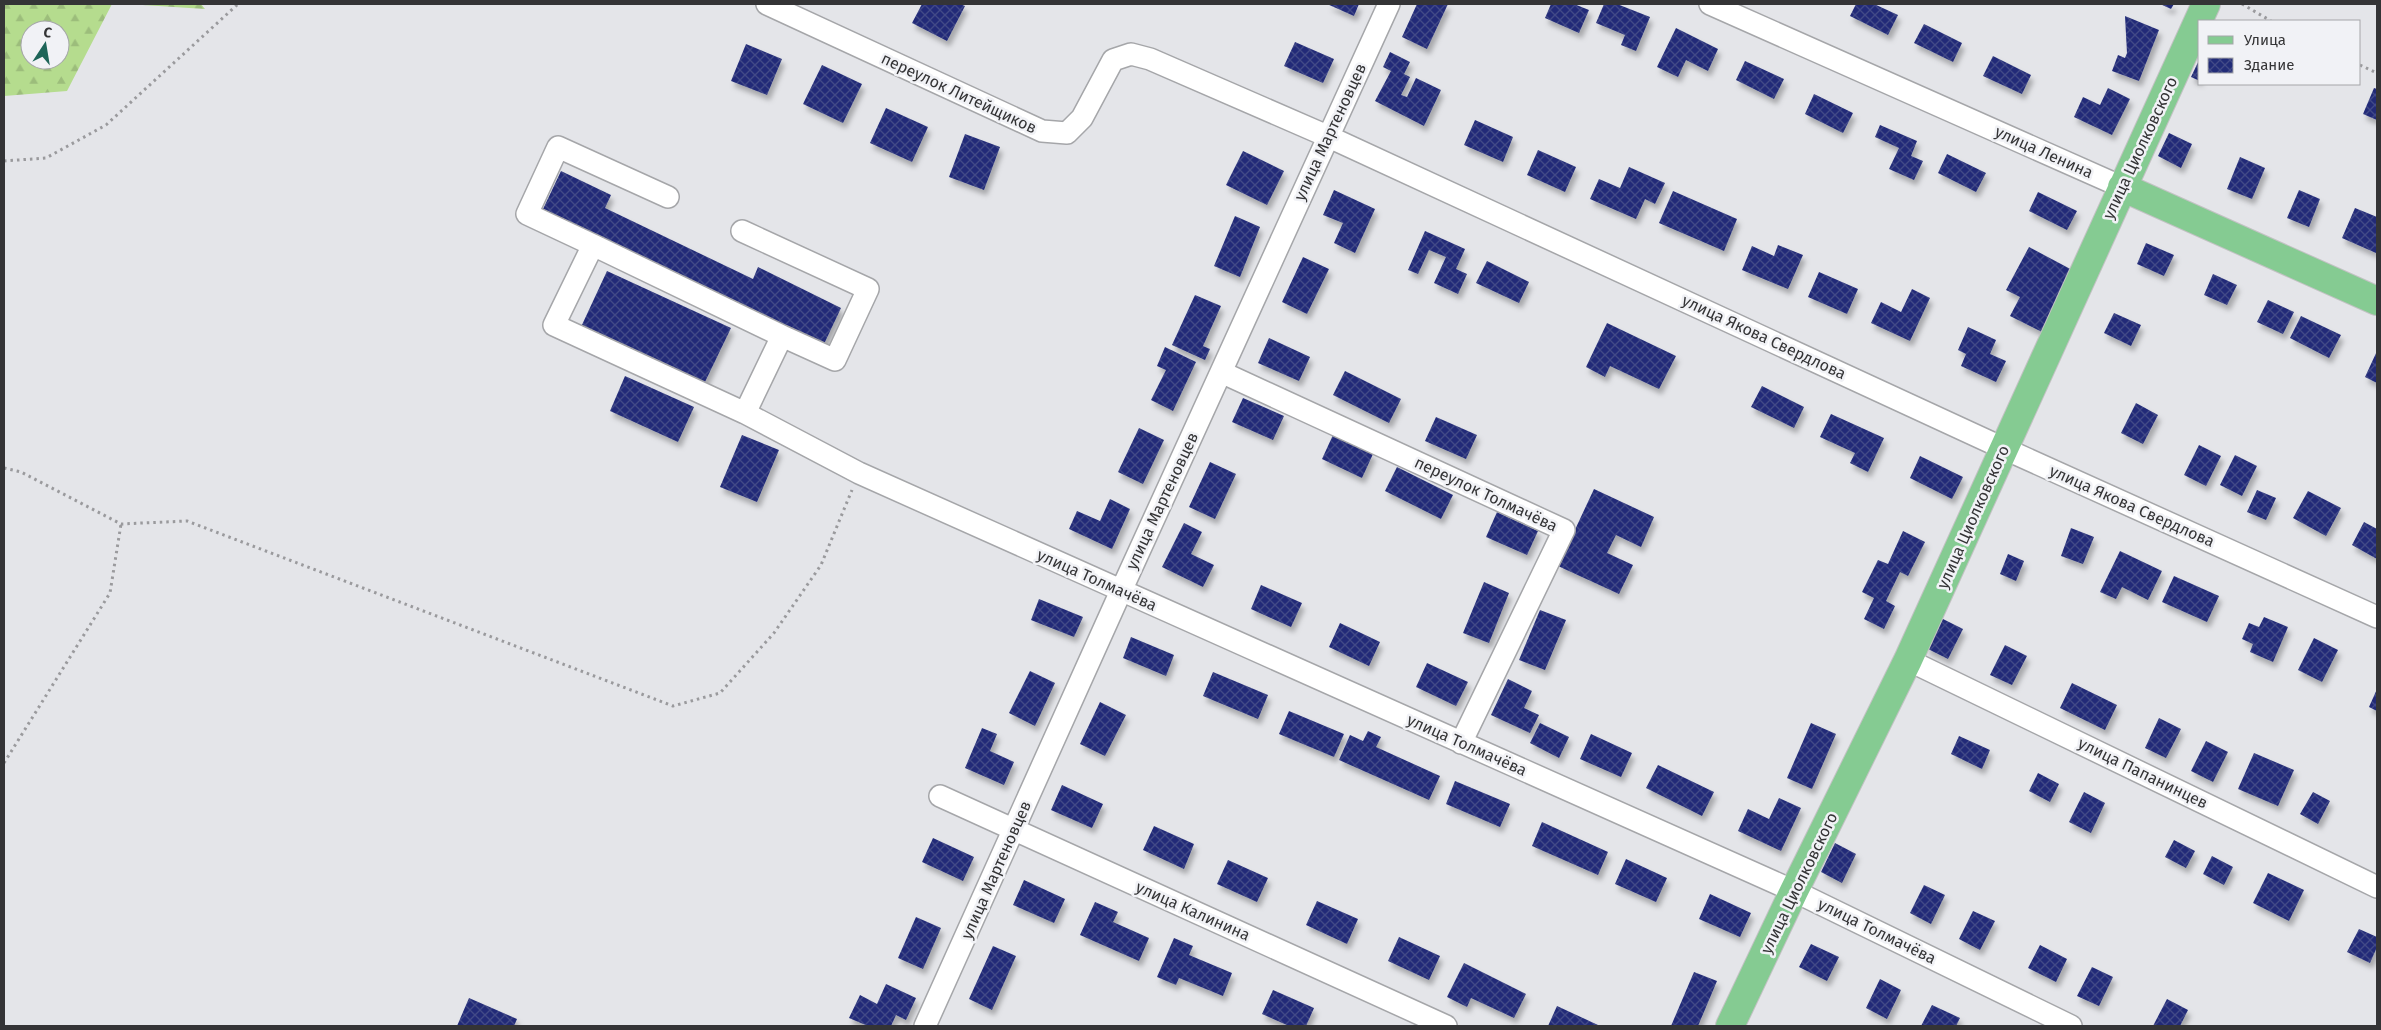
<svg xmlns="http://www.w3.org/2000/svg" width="2381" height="1030" font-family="'Fira Sans',sans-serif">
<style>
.forest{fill:url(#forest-firs);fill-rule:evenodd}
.building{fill:url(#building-cross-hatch);filter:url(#shadow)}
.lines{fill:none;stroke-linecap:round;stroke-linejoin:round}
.minor-casing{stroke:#a5a6a9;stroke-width:24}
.major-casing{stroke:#c2c2c3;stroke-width:30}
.path{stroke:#9a9a9d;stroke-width:3;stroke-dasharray:2.5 4;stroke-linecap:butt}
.minor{stroke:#fff;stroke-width:21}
.major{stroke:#85cb92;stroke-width:28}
.labels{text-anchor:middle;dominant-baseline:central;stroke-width:5;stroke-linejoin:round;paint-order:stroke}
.street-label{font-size:16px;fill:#343436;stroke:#f1f2f6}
</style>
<defs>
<pattern id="forest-firs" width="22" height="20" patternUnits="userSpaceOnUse" patternTransform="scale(1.25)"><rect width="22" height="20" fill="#b5dc8e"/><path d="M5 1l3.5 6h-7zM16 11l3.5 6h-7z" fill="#9cbd7b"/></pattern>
<pattern id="building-cross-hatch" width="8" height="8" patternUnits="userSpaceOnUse" patternTransform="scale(1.25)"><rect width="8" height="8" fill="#222c78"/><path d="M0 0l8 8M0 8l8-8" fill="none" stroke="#424a87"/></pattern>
<filter id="shadow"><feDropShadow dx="3" dy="5.5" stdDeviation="2.5" flood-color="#0004"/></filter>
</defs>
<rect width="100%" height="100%" fill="#e4e5e9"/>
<path class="forest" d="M4 4H112L67 91 4 96ZM30 30H60V60H30Z
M127 4H201L205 9Z"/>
<path class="building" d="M922 4H960L965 6 947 41 912 23Z
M1327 4H1359L1354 16Z
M1417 4H1448L1427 49 1402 37Z
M1551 4H1574L1589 10 1579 33 1545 18Z
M1604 4H1617L1650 17 1636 51 1621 45 1625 35 1596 23Z
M1856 4H1874L1898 15 1888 35 1850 16Z
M2160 4H2174L2171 9Z
M2125 16 2159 30 2139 81 2112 71 2118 55 2125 58 2127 53Z
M1924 24 1962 43 1953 62 1914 43Z
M1676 28 1718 49 1708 71 1686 60 1678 77 1657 67Z
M1295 42 1334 59 1323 83 1284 66Z
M746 44 782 59 767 95 731 81Z
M1390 52 1410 62 1404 74 1410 77 1401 95 1407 97 1416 78 1441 90 1424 126 1375 101 1391 71 1383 67Z
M1993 56 2031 75 2022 94 1983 76Z
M2200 58V81L2191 77Z
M1745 61 1784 79 1774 99 1736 80Z
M822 65 862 84 843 123 803 104Z
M2108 88 2130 99 2112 135 2074 117 2083 97 2100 105Z
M2374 88 2377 89V120L2363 114Z
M1814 94 1853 113 1843 133 1805 114Z
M886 108 928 127 912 162 870 143Z
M1475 120 1513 137 1503 162 1464 145Z
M1880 125 1917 141 1911 156 1923 161 1914 180 1889 169 1899 148 1875 137Z
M2169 133 2192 144 2181 168 2158 156Z
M965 134 1000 147 984 190 949 177Z
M1538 150 1576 167 1565 192 1527 175Z
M1243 151 1284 171 1267 205 1226 185Z
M1947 154 1986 173 1976 192 1938 173Z
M2240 157 2265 168 2252 199 2227 189Z
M1629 167 1665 183 1655 204 1645 199 1636 219 1590 199 1599 179 1620 188Z
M561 171 611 195 605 208 753 279 758 267 841 308 824 344 543 209Z
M1334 190 1375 209 1355 253 1334 243 1343 223 1323 215Z
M2299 190 2320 199 2309 227 2287 218Z
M1673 191 1737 219 1724 251 1659 223Z
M2038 192 2077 211 2067 230 2029 211Z
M2355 208 2377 217 2376 253 2342 238Z
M1235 216 1260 227 1240 277 1214 266Z
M1425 231 1465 249 1456 269 1467 274 1458 294 1434 283 1446 257 1429 250 1418 274 1408 270Z
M2146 243 2174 255 2164 276 2137 264Z
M1778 245 1803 255 1788 289 1742 270 1752 246 1774 256Z
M2029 247 2076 272 2044 333 2010 316 2020 297 2006 290Z
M1303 257 1329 269 1307 314 1282 302Z
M1487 261 1529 282 1519 303 1476 283Z
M607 271 731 328 704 384 581 327Z
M1819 272 1858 289 1847 314 1808 297Z
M2213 274 2237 285 2227 305 2204 295Z
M1912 289 1930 298 1910 341 1871 323 1881 302 1901 312Z
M1195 295 1221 306 1203 346 1210 349 1205 360 1172 345Z
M2268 300 2294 312 2283 334 2257 322Z
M2114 313 2141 325 2131 346 2104 333Z
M2301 316 2341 335 2329 358 2290 338Z
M1607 323 1676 356 1659 389 1610 366 1605 377 1586 367Z
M1968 327 1996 340 1990 354 2006 361 1996 382 1961 366 1966 354 1958 350Z
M1269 338 1310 357 1299 381 1258 363Z
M1165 347 1196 362 1173 411 1151 400 1166 370 1157 366Z
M2377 351V383L2365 377Z
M1345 371 1401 399 1389 423 1333 395Z
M625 376 694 407 678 442 610 411Z
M1762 386 1804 407 1794 428 1751 407Z
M1243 398 1284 416 1273 440 1232 422Z
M2136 403 2158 415 2143 444 2121 433Z
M1831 414 1884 438 1868 472 1850 463 1855 453 1820 437Z
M1436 417 1477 435 1466 459 1425 441Z
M1139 428 1164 440 1143 484 1118 472Z
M742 435 779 450 757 502 720 487Z
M1333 435 1373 454 1362 478 1322 459Z
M2199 445 2221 456 2206 486 2184 475Z
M2235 455 2257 466 2242 496 2220 485Z
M1920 456 1963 477 1952 499 1910 478Z
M1210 462 1236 474 1215 519 1189 507Z
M1397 467 1453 495 1441 519 1385 491Z
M1594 489 1654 517 1641 547 1616 535 1607 553 1633 565 1619 594 1558 566Z
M2257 490 2276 498 2266 520 2247 512Z
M2308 491 2341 508 2326 536 2293 518Z
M1110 499 1130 509 1112 549 1069 529 1077 511 1100 521Z
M1497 512 1538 531 1527 555 1486 537Z
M2364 522 2377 529V559L2352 545Z
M1184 523 1202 532 1191 554 1214 565 1203 587 1162 567Z
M2071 528 2094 537 2083 564 2061 556Z
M1903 531 1925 542 1908 576 1900 572 1886 601 1895 606 1884 629 1864 619 1874 598 1862 592 1878 560 1888 564Z
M2120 551 2162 571 2148 600 2122 587 2116 599 2100 592Z
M2008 554 2024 561 2016 581 2000 574Z
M2174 576 2219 596 2207 622 2162 602Z
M1484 582 1509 593 1489 643 1463 633Z
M1261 585 1302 603 1291 627 1251 609Z
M1039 599 1083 617 1074 637 1031 620Z
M1540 610 1566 620 1545 670 1519 660Z
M2264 617 2288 627 2273 662 2250 652 2253 644 2242 639 2249 623 2259 627Z
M1941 618 1963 629 1948 659 1926 648Z
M1340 623 1380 642 1369 666 1329 647Z
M1131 637 1174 655 1166 676 1123 658Z
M2314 638 2338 650 2322 682 2298 670Z
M2005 645 2027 656 2012 685 1990 675Z
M1427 663 1468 682 1456 706 1416 687Z
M1030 671 1055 683 1035 726 1009 713Z
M1213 672 1268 695 1258 719 1203 696Z
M1508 679 1532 691 1524 708 1539 715 1530 733 1491 715Z
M2072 683 2117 705 2105 730 2060 708Z
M2377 689V711L2369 707Z
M1100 702 1126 715 1105 756 1080 744Z
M1289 711 1344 734 1334 757 1279 734Z
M2159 718 2181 729 2166 758 2145 748Z
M1540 723 1569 737 1559 758 1530 743Z
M1811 723 1836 734 1812 789 1787 778Z
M982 728 997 734 990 751 1014 762 1004 785 965 768Z
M1368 731 1381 737 1376 747 1440 776 1429 800 1339 760 1350 735 1363 741Z
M1591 734 1632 753 1621 777 1580 759Z
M1959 736 1990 750 1982 769 1951 754Z
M2206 741 2228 752 2213 782 2191 771Z
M2254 753 2294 770 2278 806 2238 789Z
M1658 765 1714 792 1702 816 1646 788Z
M2038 773 2059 784 2050 802 2029 791Z
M1455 781 1510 804 1500 827 1446 804Z
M1062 785 1103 804 1092 828 1051 810Z
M2084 792 2105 803 2091 833 2069 822Z
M2313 792 2330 801 2318 824 2300 814Z
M1779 798 1801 808 1781 851 1738 831 1748 809 1769 819Z
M1542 822 1608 852 1598 875 1532 846Z
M1154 826 1194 844 1184 869 1143 850Z
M933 838 974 857 963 881 922 862Z
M2174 840 2195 851 2186 868 2165 857Z
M1835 843 1856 854 1842 883 1821 872Z
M2212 856 2233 867 2224 885 2203 874Z
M1626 859 1667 878 1656 902 1615 884Z
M1228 860 1268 878 1257 902 1217 884Z
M2268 873 2304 890 2289 921 2253 903Z
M1024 880 1065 899 1054 923 1013 905Z
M1924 885 1945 895 1931 924 1910 913Z
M1710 894 1751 913 1740 937 1699 919Z
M1317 901 1358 919 1347 944 1306 925Z
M1095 902 1118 912 1113 922 1149 938 1139 961 1080 935Z
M1973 911 1995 921 1980 950 1959 939Z
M916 917 941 928 923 969 898 958Z
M2359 929 2377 937V947L2370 963 2347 952Z
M1399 937 1440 956 1429 980 1388 961Z
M1174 938 1193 946 1189 955 1232 973 1223 996 1179 978 1176 985 1157 977Z
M1811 944 1839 957 1827 981 1799 967Z
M2040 945 2067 959 2056 982 2028 968Z
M993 946 1016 956 992 1010 969 999Z
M1464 963 1526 994 1514 1018 1471 998 1467 1007 1447 997Z
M2092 967 2113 977 2099 1006 2077 996Z
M1694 972 1717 981 1698 1026H1671Z
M1880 979 1901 990 1887 1019 1866 1008Z
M886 984 916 998 906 1020 896 1015 891 1026H868L849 1018 860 995 877 1004Z
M1273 990 1314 1008 1306 1026H1289L1262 1014Z
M469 998 517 1019 514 1026H457Z
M2167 999 2188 1010 2180 1026H2153Z
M1932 1005 1960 1018 1956 1026H1921Z
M1557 1006 1598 1025 1597 1026H1548Z"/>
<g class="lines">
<g class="minor-casing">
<path id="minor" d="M767 4 1042 131 1067 133 1082 118 1113 60 1131 54 1150 59 1327 136 2005 449 2377 617
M1710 4 2122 187
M742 231 868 289 835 360 782 336
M593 245 527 214 558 147 668 197
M1221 372 1564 530 1461 743
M745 413 782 336 593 245 554 325 745 413 859 473 1794 891 2071 1026
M1908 660 2377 887
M940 796 1446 1026
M925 1026 1121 591 1389 4"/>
</g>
<g class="major-casing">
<path id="major" d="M2122 187 2377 301
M1730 1026 1794 891 1908 660 2206 4"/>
</g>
<path class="path" d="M2242 4 2271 21
M2360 65 2377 73
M4 161 46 158 106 125 238 4
M4 468 21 472 121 524 187 521 673 706 720 693 774 633 821 565 852 490
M4 763 110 593 121 524"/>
<use href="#minor" class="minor"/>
<use href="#major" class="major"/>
</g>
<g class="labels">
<g class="street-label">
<text transform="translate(959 93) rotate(25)">переулок Литейщиков</text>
<text transform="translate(1330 132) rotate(-65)">улица Мартеновцев</text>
<text transform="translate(2140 148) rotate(-65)">улица Циолковского</text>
<text transform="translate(2044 152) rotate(24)">улица Ленина</text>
<text transform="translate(1764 337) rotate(25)">улица Якова Свердлова</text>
<text transform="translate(1486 494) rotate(25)">переулок Толмачёва</text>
<text transform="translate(1162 501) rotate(-65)">улица Мартеновцев</text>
<text transform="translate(2132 506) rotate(24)">улица Якова Свердлова</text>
<text transform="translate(1973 517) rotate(-66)">улица Циолковского</text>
<text transform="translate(1097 580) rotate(24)">улица Толмачёва</text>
<text transform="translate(1467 745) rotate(24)">улица Толмачёва</text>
<text transform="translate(2143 773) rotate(26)">улица Папанинцев</text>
<text transform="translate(996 870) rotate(-66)">улица Мартеновцев</text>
<text transform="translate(1799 883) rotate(-64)">улица Циолковского</text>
<text transform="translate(1193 911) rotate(24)">улица Калинина</text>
<text transform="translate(1877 931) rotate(26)">улица Толмачёва</text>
</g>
</g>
<rect width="2381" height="1030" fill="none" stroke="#343436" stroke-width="10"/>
<rect x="2198" y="20" width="162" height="65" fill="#f1f2f6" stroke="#a5a6a9"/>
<rect x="2208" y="36" width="25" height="8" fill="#85cb92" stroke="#a5a6a9"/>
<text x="2244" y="45" font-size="15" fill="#343436">Улица</text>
<rect x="2208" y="58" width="25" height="15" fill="url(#building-cross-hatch)" stroke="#a5a6a9"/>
<text x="2244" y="70" font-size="15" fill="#343436">Здание</text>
<g transform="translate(45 45) rotate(12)"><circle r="24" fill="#f1f2f6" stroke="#a5a6a9"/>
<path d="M0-4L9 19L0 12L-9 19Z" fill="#1e6559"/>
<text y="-8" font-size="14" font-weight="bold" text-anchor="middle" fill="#343436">С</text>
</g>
</svg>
